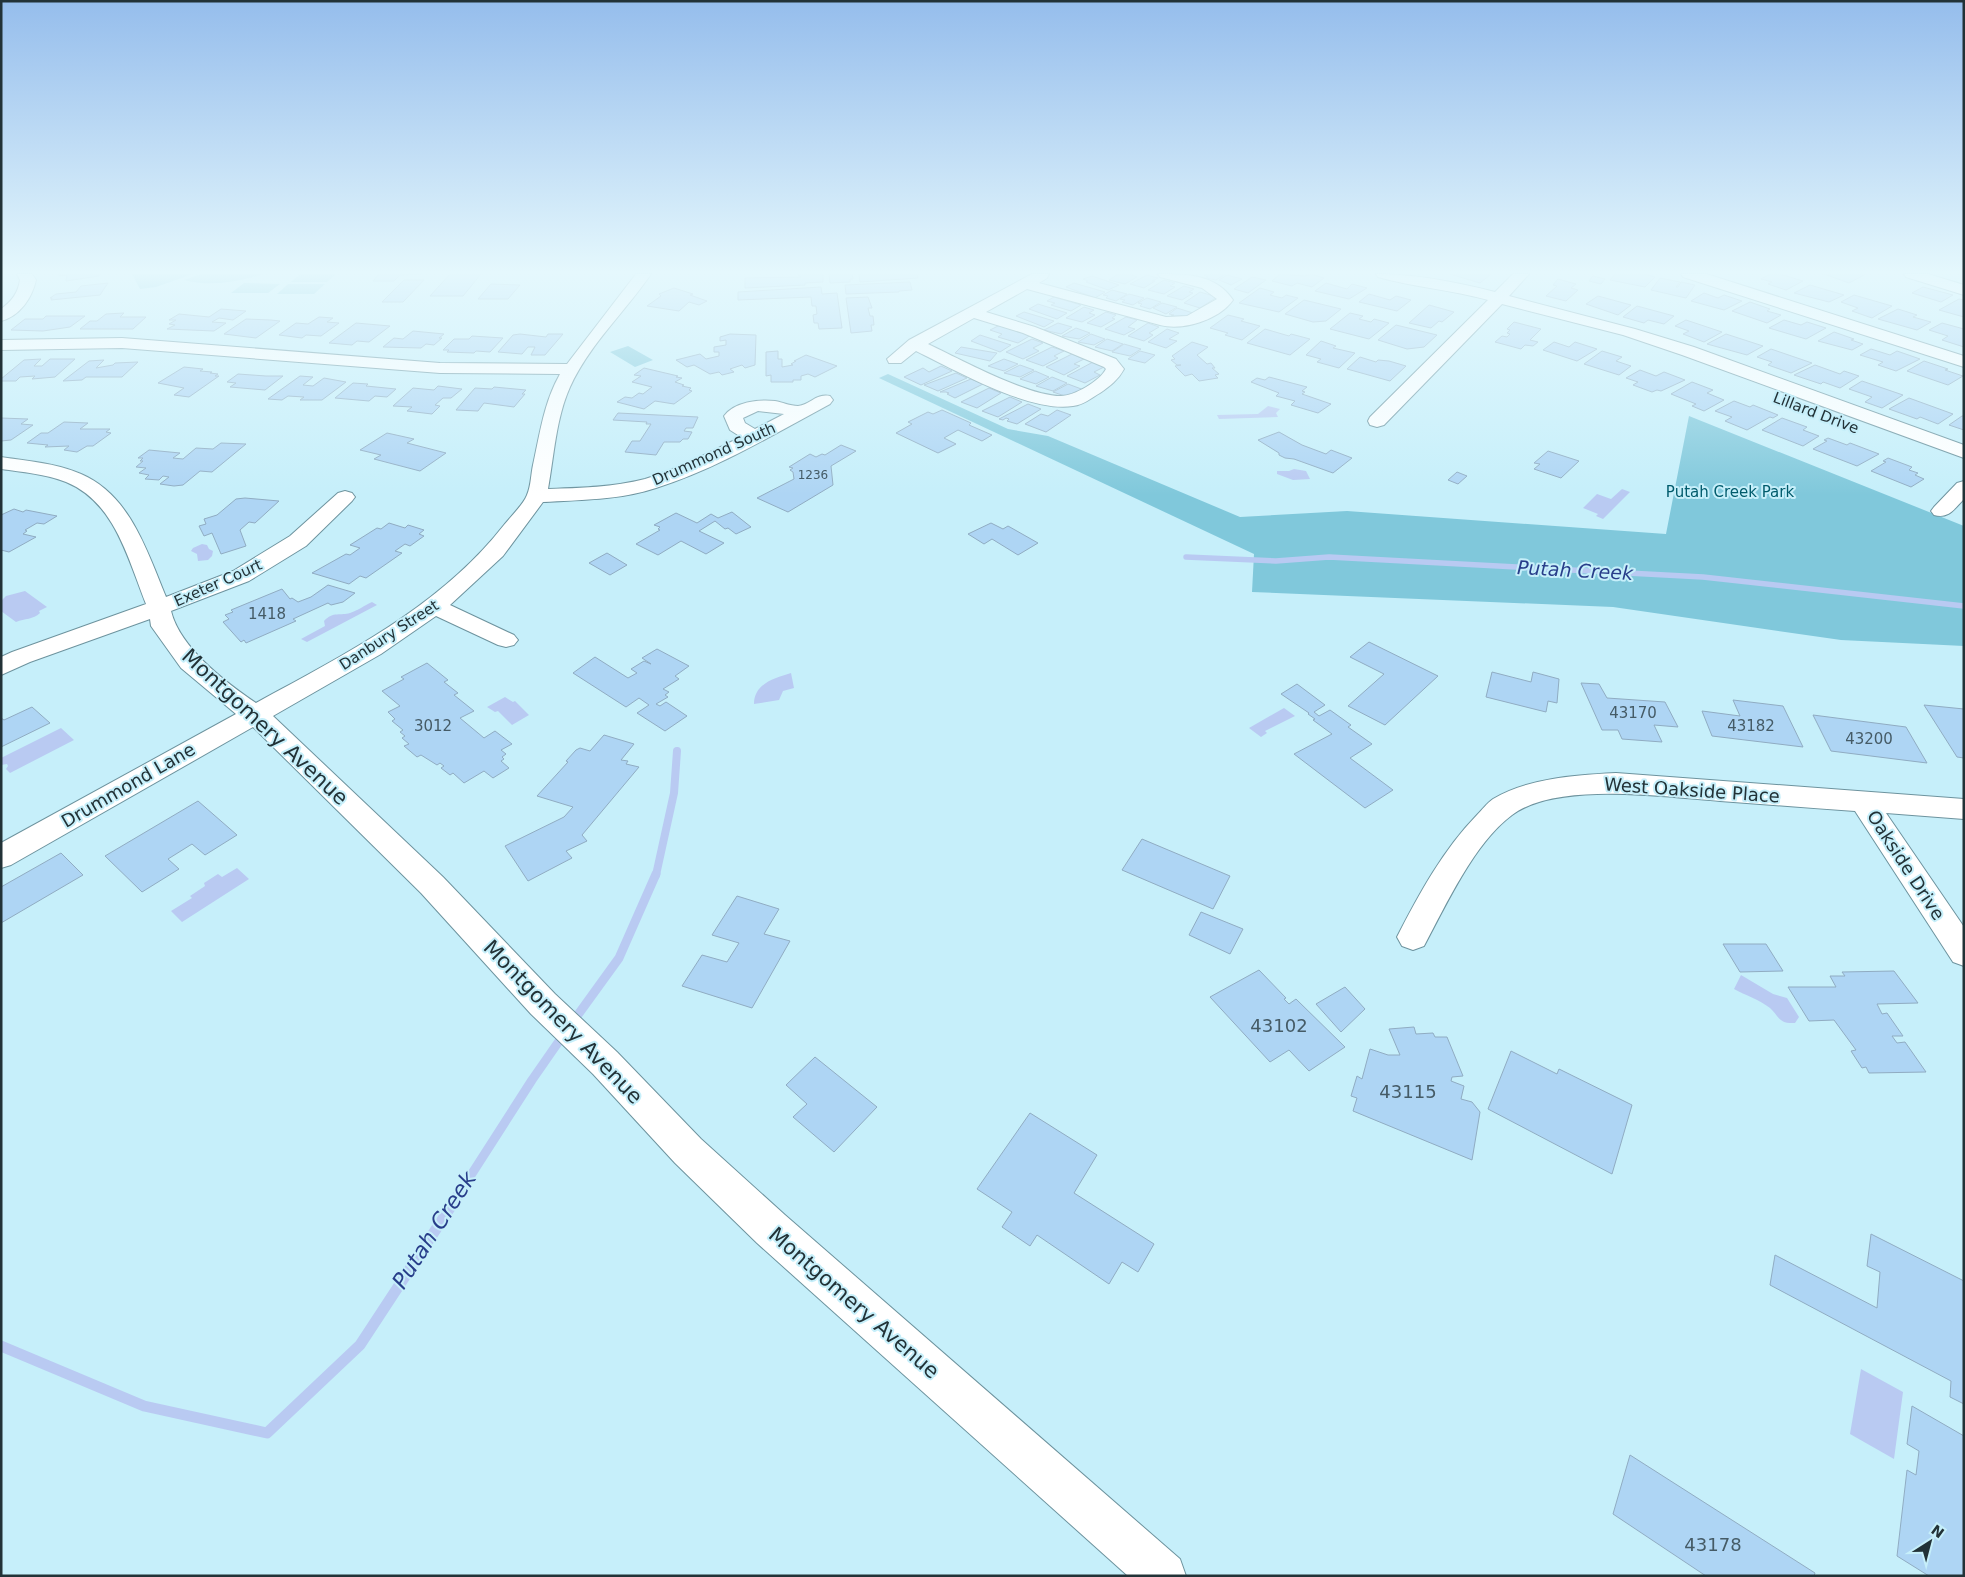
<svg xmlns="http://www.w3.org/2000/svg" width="1965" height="1577" font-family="'DejaVu Sans',sans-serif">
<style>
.green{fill:#80c8db}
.water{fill:#b9caf2}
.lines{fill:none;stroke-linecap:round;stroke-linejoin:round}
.stream-far3{stroke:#b9caf2;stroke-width:5.5}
.stream-far2{stroke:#b9caf2;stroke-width:8}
.stream-far1{stroke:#b9caf2;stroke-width:9}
.stream{stroke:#b9caf2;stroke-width:11}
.building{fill:#aed5f4;stroke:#90acc2}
.minor-casing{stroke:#6d939e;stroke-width:2}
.minor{fill:#fff;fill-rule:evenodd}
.labels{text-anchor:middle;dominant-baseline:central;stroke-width:4;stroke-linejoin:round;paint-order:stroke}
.far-number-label{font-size:12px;fill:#455b66}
.far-street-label{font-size:15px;fill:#223237;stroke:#c6effa}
.far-park-label{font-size:15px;fill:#005b6c;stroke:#c6effa}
.number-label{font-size:15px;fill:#455b66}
.street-label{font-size:18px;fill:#223237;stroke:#c6effa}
.near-number-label{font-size:18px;fill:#455b66}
.water-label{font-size:19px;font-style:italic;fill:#283e8a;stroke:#c6effa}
.near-street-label{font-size:21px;fill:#223237;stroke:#c6effa}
.near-water-label{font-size:22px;font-style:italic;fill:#283e8a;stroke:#c6effa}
</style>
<rect width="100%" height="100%" fill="#c6effa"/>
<path class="green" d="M132 274H193L156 287 140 289Z
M201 274H264C238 282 210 287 184 280Z
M300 274H336L327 282H291Z
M244 283 280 284 268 293H231Z
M288 284H325L314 294H277Z
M628 346 653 360 635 367 610 352Z
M888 374 1008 429 1048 436 1240 517 1347 511 1666 534 1689 416 1964 526V646L1841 640 1613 607 1252 592 1254 554 879 378Z"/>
<path class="water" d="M1268 406 1280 409 1276 413 1278 417 1219 419 1217 415 1258 414Z
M1294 469 1306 471 1310 479 1293 480 1277 474V471H1289Z
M1622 489 1630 492 1603 519 1596 516 1598 514 1583 508 1597 494 1611 499Z
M202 544 207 545 209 549 213 551 212 556 208 560 198 561 197 554 191 551 193 548Z
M25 591 47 607 39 611 40 613C33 620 25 618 16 622L1 611V601L6 596Z
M372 602 377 605 307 642 301 639 325 626 324 621C333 611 341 616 350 613 357 611 365 605 372 602Z
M791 673 794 688 783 691 779 700 754 704C754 684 774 678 791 673Z
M505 697 513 702 515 701 529 715 512 725 498 711 495 712 487 707Z
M1284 708 1295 716 1265 731 1267 733 1261 737 1249 728Z
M61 728 74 740 10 773 6 769 8 766 7 764 1 765V758Z
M237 868 249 879 182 922 171 911 192 898 190 896 205 886 204 883 218 874 222 877Z
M1741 975 1773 994 1787 998 1799 1017 1795 1023C1778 1024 1779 1016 1770 1008 1760 1000 1745 995 1734 989Z
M1861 1369 1903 1392 1894 1459 1850 1434Z"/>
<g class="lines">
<path class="stream-far3" d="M1186 557 1276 561 1329 557 1703 577 1964 606"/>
<path class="stream-far2" d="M656 875 674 793 677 751"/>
<path class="stream-far1" d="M572 1023 619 958 656 874
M464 1186 532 1080 564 1034"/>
<path class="stream" d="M1 1346 144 1406 267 1433 360 1345 465 1185"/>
</g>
<path class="building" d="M59 274H99V276L66 281 67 275 59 276Z
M379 274H422L400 275 394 281H373Z
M450 274H481L463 296H430Z
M797 274H823V282L805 283V285L745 288V278L801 277Z
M829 274H852L853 279H850V282L830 283Z
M859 274H917L918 278 860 282Z
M1118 274H1133L1132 275 1137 277 1125 284 1109 280Z
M1206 274H1226L1216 280 1206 278 1208 277 1204 275Z
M1280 274 1305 276 1311 274 1324 278 1312 287 1297 283 1292 286 1272 281Z
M1450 274H1491L1480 283Z
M1615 274H1644L1655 277 1645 287 1610 280Z
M1770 274H1780L1803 281 1786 290 1768 284 1772 282 1761 279Z
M1824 274H1866L1849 283Z
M1147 275 1158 278 1152 281H1155L1144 288 1130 284Z
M1227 275 1242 279 1231 285 1219 280Z
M1092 276 1119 285 1108 290 1086 282 1088 281 1083 279Z
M1593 276 1605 279 1601 284 1589 281Z
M1252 277 1266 280 1248 293 1234 289Z
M1660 278 1680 282 1676 287H1678L1681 282 1695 285 1686 298 1651 290Z
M1558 279 1576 284 1571 288 1578 290 1566 301 1546 296 1557 286 1553 285Z
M404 280H424L403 302H382Z
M1164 280 1175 283 1170 286 1175 287 1164 294 1148 290Z
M910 282 912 290 899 291V292L846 294 845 285Z
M108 283 100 295 51 300 52 298H50L56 294 76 292 81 286Z
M1074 283 1105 292 1095 298 1066 287Z
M1326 283 1347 289 1352 284 1367 288 1349 299 1315 291Z
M491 284 520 285 508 299H478Z
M1810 285 1844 295 1829 302 1794 293Z
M1184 286 1194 289 1189 292 1193 293 1182 300 1167 296Z
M821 287 822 294 837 293 842 328 819 329 818 323H814L813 315 817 314 816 306H812L811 297 738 300V292Z
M1923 287 1953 295 1941 302 1912 293Z
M674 288 693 294 690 295 707 301 699 305 689 302 679 311 647 306 661 296 659 294Z
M1260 288 1274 292 1270 295 1282 298 1286 295 1298 298 1279 312 1239 303Z
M1112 290 1127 294 1116 301 1106 298 1108 296 1103 295Z
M1200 292 1217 297 1200 308 1184 303Z
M1704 293 1718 298 1724 295 1742 301 1724 310 1691 301Z
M1129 294 1144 298 1133 305 1122 302 1125 300 1120 299Z
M1369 294 1390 300 1396 296 1411 300 1397 311 1359 302Z
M1854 295 1892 306 1872 318 1852 311 1858 308 1841 302Z
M1598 296 1631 305 1618 315 1586 304Z
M868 297 872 308H868L870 316H873L874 325H871L872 331 851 333 846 298Z
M1054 297 1081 305 1071 311 1051 305 1055 303 1047 301Z
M1147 298 1161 302 1150 309 1140 306 1142 304 1138 303Z
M1959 299 1964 300V317L1939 310Z
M1304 300 1341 309 1326 321 1313 322 1285 314Z
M1750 302 1770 309 1767 311 1781 315 1767 323 1732 311Z
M1162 303 1177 307 1166 314 1153 308Z
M1038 304 1067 313 1057 319 1029 309Z
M1429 305 1454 312 1442 322 1439 321 1431 328 1409 323Z
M1637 306 1674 316 1664 324 1648 320 1644 323 1623 317Z
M1084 307 1094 310 1089 313 1095 315 1082 322 1066 318Z
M1177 308 1193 313 1182 319 1171 316 1174 315 1169 314Z
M221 309 246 311 233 320 219 318 212 322 226 323 214 331 167 329 175 325 169 324 176 320H169L179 314 209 317Z
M1898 309 1917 315 1913 317 1931 322 1917 330 1878 319Z
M1024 312 1054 321 1044 327 1016 316Z
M1106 312 1116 315 1112 318 1115 319 1101 327 1087 323Z
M124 313 120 317H146L133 329H80L90 321H97L106 314Z
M1350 313 1363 316 1359 319 1371 322 1374 319 1389 323 1369 339 1330 329Z
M1228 315 1244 319 1241 321 1260 326 1242 340 1225 335 1228 333 1210 328Z
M46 316H85L70 327 43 331 11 330 25 319H43Z
M319 317 333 318 327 322 339 323 321 336 306 335 302 338 279 335 296 323 308 324Z
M1126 317 1137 320 1128 327 1135 329 1124 335 1105 329Z
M246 319 271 320 280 321 256 338 224 334Z
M1686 320 1722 332 1704 342 1683 334 1689 331 1675 326Z
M1784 320 1801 325 1807 322 1826 328 1806 339 1769 328Z
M1514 322 1541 329 1530 340 1538 342 1533 346 1525 345 1521 349 1495 342 1502 336 1507 337 1510 334 1507 333 1510 330 1507 329Z
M356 323 390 326 369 342 357 341 352 345 329 343Z
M1058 323 1072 327 1061 334 1044 330Z
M1148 323 1159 327 1149 333 1153 335 1144 341 1128 336Z
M1942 323 1964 329V347L1942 340 1948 336 1929 330Z
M1000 325 1031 335 1018 343 998 337 1002 334 990 330Z
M1396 325 1437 335 1424 347 1407 349 1378 340Z
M1076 328 1090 333 1079 339 1062 336Z
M1167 329 1179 333 1169 339 1177 341 1166 348 1148 342Z
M1265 329 1289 336 1291 334 1310 339 1290 355 1247 343Z
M413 331 444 334 439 338H442L434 345 426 344 421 348 383 347 394 338 403 339Z
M1834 332 1854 339 1851 340 1863 344 1852 350 1818 341Z
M520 334 546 337 548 334H563L545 355H531L535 347H528L522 354 498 352 513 335Z
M730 334 756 335 755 365 745 368 742 365 730 369 734 372 722 375 719 372 710 374 694 365 687 367 676 360 700 354 706 359 719 356V352H714V347L726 345V340L720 341V337Z
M1091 334 1105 339 1094 345 1078 342Z
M1726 334 1763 346 1747 355 1707 344Z
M980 335 1011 345 1000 352 971 341Z
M472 336 503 338 490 352 476 351 474 353 447 352 449 350H443L454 339H469Z
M1032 339 1043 343 1033 348 1039 351 1023 359 1006 352Z
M1107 339 1123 344 1112 351 1095 347Z
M1321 341 1336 346 1333 348 1355 353 1339 368 1317 362 1321 359 1306 355Z
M1192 342 1208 347 1197 355 1207 364 1211 363 1215 368H1212L1219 374 1215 375 1218 378 1199 381 1192 374 1185 376 1175 366 1181 365H1177L1171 360 1175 359 1172 356Z
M1554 342 1569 347 1575 342 1597 349 1577 361 1543 350Z
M1124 344 1141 349 1130 356 1112 352Z
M961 347 997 353 990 361 955 353Z
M1052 347 1064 351 1054 356 1058 358 1043 366 1026 360Z
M1771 349 1812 363 1791 373 1768 365 1772 362 1757 357Z
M1871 349 1890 355 1897 351 1920 359 1896 371 1878 365 1883 362 1860 355Z
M778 351V359H782V367L793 365 791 364 796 361H794L806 355 837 366 815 377 808 374 801 376V380H793V382H771V375L766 376V352Z
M1140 351 1155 355 1145 363 1128 359Z
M1602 351 1622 357 1616 361 1631 366 1619 375 1584 364Z
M1072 354 1084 359 1074 364 1080 366 1064 375 1046 367Z
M1360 357 1376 362 1378 360 1389 361 1406 366 1390 381 1347 369Z
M41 359 34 366H42L50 359H75L55 377 32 379 35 376 20 377 16 381H1V379L24 360Z
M1004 359 1018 364 1004 371 988 366Z
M104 360 96 368 113 365 115 363 138 362 122 377H86L82 380 63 381 89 361Z
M1924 361 1948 369 1945 370 1963 376 1948 385 1907 371Z
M1093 362 1104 367 1094 372 1100 375 1085 383 1067 376Z
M1020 365 1034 370 1020 377 1004 373Z
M1815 365 1840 374 1844 371 1859 376 1840 388 1823 382 1821 384 1794 375Z
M941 366 952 371 921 385 904 377 923 368 929 372Z
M184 367 203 369 200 371 212 372 210 373 218 374 215 376H219L189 397 174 395 184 388 158 383Z
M644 368 678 376 676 377 682 378 675 382 684 385 682 386 691 388 689 390 692 391 674 404 655 401 644 409 617 402 625 397 632 398 639 393 643 394 652 387 632 382 641 376 634 375Z
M1640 370 1656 376 1664 372 1685 380 1661 391 1657 390 1652 392 1633 385 1638 382 1626 378Z
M1035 371 1049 377 1036 384 1020 379Z
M956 373 967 378 938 391 924 385Z
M238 374 266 376H283L265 390 230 387 236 383 227 382Z
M300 376 313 377 303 385 313 386 324 378 346 382 322 400H300L304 397 288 396 282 400 268 399Z
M1052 377 1067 383 1053 391 1036 386Z
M1269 377 1307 387 1302 391 1305 392 1302 394 1331 404 1318 413 1291 405 1295 401 1276 396 1279 393 1251 382 1257 378 1265 380Z
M971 379 983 384 955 398 947 394 949 393 946 392H940Z
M1862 381 1903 395 1882 408 1865 402 1872 397 1849 389Z
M1692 382 1713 390 1707 393 1724 400 1704 411 1692 406 1696 404 1671 394Z
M353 383 368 384 366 386 396 389 387 397 375 396 369 401 335 398Z
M1068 384 1084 390 1071 398 1053 392Z
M438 386 462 389 451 398H443L435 405 440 406 432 414 407 411 412 407 393 406 413 388 434 390Z
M494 387 526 390 522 394H525L514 407 484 403 478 411 456 410 475 388 492 389Z
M989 388 1001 393 977 408 961 402Z
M1010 397 1022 402 998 417 982 411Z
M1909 398 1953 414 1938 424 1920 417 1917 419 1889 409Z
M1734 401 1750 407 1753 405 1778 415 1773 418 1770 417 1747 430 1725 421 1732 417 1715 411Z
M1028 404 1041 409 1017 424 1007 421 1009 419 1006 418 1003 420 999 419Z
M942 410 971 423 969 425 992 435 982 441 958 430 944 438 956 444 938 453 896 433 912 424 908 422 928 412 933 414Z
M1057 410 1071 415 1046 432 1025 424 1041 414 1048 416Z
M618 413 698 417 693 428H686L684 431 692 432 688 439H683L680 442H664L656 455 625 452 632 441H640L651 424H646L647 422 613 420Z
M1962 416H1964V430L1949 425Z
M1 418 28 419 21 424 33 425 11 440 1 441Z
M1782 418 1807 427 1803 430 1819 436 1803 446 1762 430Z
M64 422 88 423 80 429H110L106 432 111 433 93 446H87L77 452 64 450 69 446 45 447 48 445 27 443 41 433H48Z
M1279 432 1302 445 1326 454 1331 450 1352 458 1333 473 1294 459 1285 458 1279 455V453L1258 440Z
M387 433 414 439 407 443 446 453 420 471 374 459 381 455 360 450Z
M1828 438 1847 445 1850 443 1879 454 1857 466 1813 449 1827 441 1824 440Z
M221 443 246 444 212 472 200 471 183 485 174 486 160 484 169 477 163 476 159 480 145 479 149 475 139 473 146 468 136 467 143 461H140L143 458H138L149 450 180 453 173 458 183 459 196 448 213 449Z
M841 445 856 451 831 466 833 485 788 512 757 498 794 479 793 472 790 470 793 468 789 467 810 454 816 457 822 454 825 455Z
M1548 451 1579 461 1561 478 1534 469 1540 464 1534 463Z
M1888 458 1912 467 1909 470 1918 473 1915 475 1924 479 1911 487 1871 471 1886 462 1883 461Z
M1457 472 1467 476 1458 484 1448 480Z
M245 498 279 501 255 523 249 522 240 530 246 546 221 554 212 533 204 536 199 526 206 524 204 519 217 515 236 499Z
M14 509 23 512 26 510 57 516 44 524 37 523 25 530 27 531 23 534 36 537 9 552 1 550V515Z
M732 512 751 527 736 534 728 528 725 529 715 521 699 531 724 543 706 554 681 541 658 555 636 544 660 530 658 529 660 527 654 525 676 513 697 523 711 514 718 518Z
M389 523 405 528 408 525 424 530 419 534 424 536 410 546 405 544 395 551 402 553 366 578 360 576 349 584 312 573 346 554 350 555 360 548 350 545 377 528 381 529Z
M991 523 1003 529 1008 526 1038 543 1018 555 992 539 984 544 968 534Z
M607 553 627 565 610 575 589 563Z
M328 585 355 593 343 602 331 605 328 603 293 619 296 621 246 643 244 640 241 642 223 622 229 619 225 615 233 612 231 610 282 589 290 599 292 598 298 602 311 597Z
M1369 642 1438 676 1385 725 1348 706 1384 674 1350 657Z
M657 649 689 666 675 676 679 679 663 689 669 692 665 695 668 697 656 704 660 706 666 702 687 716 665 731 637 713 649 705 639 698 626 707 573 673 595 657 628 678 637 673 631 669 644 661 651 664 642 658Z
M427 663 448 680 444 682 458 693 454 695 474 711 460 718 484 738 495 731 512 744 501 750 506 754 502 757 504 759 501 761 509 768 493 778 484 771 464 783 453 773 450 775 441 768 444 766 440 763 437 765 421 755 417 757 404 746 409 744 402 738 405 736 400 732 403 730 392 721 395 719 388 712 400 706 382 691 404 679 401 677Z
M1492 672 1531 682 1533 672 1559 679 1557 703 1548 701 1546 712 1486 697Z
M1581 683 1599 684 1607 698 1665 702 1678 727 1654 725 1662 742 1622 739 1618 730H1602Z
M1297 684 1325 705 1314 712 1319 716 1330 710 1351 725 1348 727 1372 744 1350 758 1393 790 1365 808 1294 754 1332 734 1313 720 1315 719 1308 714 1309 713 1281 694Z
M1733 700 1783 706 1803 747 1712 736 1702 711 1740 716Z
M1924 705 1964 709V758L1957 757Z
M32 707 50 723 1 747V718L4 720Z
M1813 715 1906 727 1927 763 1831 751Z
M604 735 634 744 621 760 628 761 626 764 639 767 582 835 587 841 566 851 572 858 528 881 505 846 564 817 573 807 537 796 568 762 566 761 576 750 580 748 590 751Z
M198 801 237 835 205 855 192 844 168 859 179 869 142 892 105 856Z
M1142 839 1230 876 1213 909 1122 870Z
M61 853 83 875 1 923V887Z
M737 896 779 909 764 934 790 941 752 1008 682 986 702 955 727 962 739 943 712 935Z
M1201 912 1243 929 1230 954 1189 935Z
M1723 944H1766L1783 971 1740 972Z
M1259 970 1286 998 1284 999 1289 1004 1296 999 1345 1047 1309 1071 1289 1050 1270 1062 1210 997Z
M1894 971 1918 1003 1877 1004 1882 1014 1887 1013 1903 1036H1892L1897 1043 1905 1042 1926 1072 1869 1073 1866 1067 1862 1068 1851 1051 1856 1050 1834 1020 1809 1021 1788 987H1836L1830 976H1845L1842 972Z
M1345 987 1365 1009 1341 1032 1316 1004Z
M1414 1027 1416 1034 1433 1033 1435 1037H1447L1463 1076 1452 1077 1451 1081 1464 1086 1461 1099 1472 1102 1480 1112 1472 1160 1353 1111 1357 1098 1351 1096 1357 1076 1362 1079 1370 1049 1388 1055H1400L1389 1029Z
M1511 1051 1557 1074 1559 1069 1632 1105 1612 1174 1488 1109Z
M815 1057 877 1107 834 1152 793 1117 807 1104 786 1085Z
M1030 1113 1097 1155 1074 1193 1154 1244 1138 1272 1122 1262 1109 1284 1037 1235 1030 1246 1002 1227 1012 1212 977 1189Z
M1871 1234 1964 1281V1404L1950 1397 1951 1381 1770 1285 1775 1255 1877 1308 1880 1272 1867 1266Z
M1912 1406 1964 1436V1576H1929L1897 1556 1907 1470 1916 1475 1919 1451 1907 1444Z
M1630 1455 1815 1573 1814 1576H1706L1613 1514Z"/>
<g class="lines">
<g class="minor-casing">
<path id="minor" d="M17 274H32L36 280C32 298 20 316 1 321V309C12 301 18 293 20 280Z
M636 274H651C625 312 589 345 570 387 556 418 554 456 548 489 580 488 614 487 645 479 678 469 710 452 741 437L730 430 724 416C734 402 759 399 775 401 782 402 790 406 798 406 810 405 816 393 830 396L833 400 830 404C774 434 717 469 656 488 620 500 580 500 543 502L503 556 450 605 514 635 518 640 514 645 506 647 498 645 436 616 381 654 273 716 443 877 555 994 617 1052 701 1139 785 1215 1180 1559 1186 1576H1128L757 1243 675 1163 593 1074 531 1014 421 893 253 727 11 865 1 868V843L236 714 181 668 151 626 150 619 30 662 1 675V657L12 652 146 604C128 559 115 502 66 482 46 474 22 472 1 469V457C27 461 56 463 81 474 130 495 147 551 166 597L233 571 290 536 338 493 345 491 352 493 355 497 352 501 306 546 249 581 171 611C180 648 225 682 256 703 345 654 440 607 504 525 511 516 523 505 527 495 531 486 531 474 533 465 540 433 544 402 560 374L440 373 122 348 1 350V340L122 338 440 363 567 364ZM758 411 784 414 755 429 745 423 743 418Z
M1032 274H1049L1047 278 1039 283 1166 317 1187 316 1217 299 1202 288 1160 277 1158 274C1186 274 1216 274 1233 300 1219 320 1183 331 1160 325L1027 289 986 312 1035 327 1116 359 1124 369C1118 380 1110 386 1100 393 1091 398 1084 405 1073 406 1030 413 955 370 916 351L901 363H889L887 359 909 340ZM974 318 1023 333 1104 367 1106 369C1100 381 1074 396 1061 396 1027 396 960 359 928 344Z
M1376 274C1416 274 1456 282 1495 292L1513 274H1529L1509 296 1635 329 1694 347 1964 445V458L1682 355 1623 335 1502 304 1384 425 1377 427 1370 425 1368 421 1370 417 1488 300C1451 290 1414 287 1378 277Z
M1681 274H1707L1716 277 1964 356V367L1683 277Z
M1904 274H1928L1964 285V295L1906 277Z
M1964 481V499C1954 509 1949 519 1934 515L1931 511 1934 507 1957 483Z
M1616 773 1964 799V819L1886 813 1964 927V966L1953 962 1855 811C1810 808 1765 804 1720 801 1666 797 1557 781 1512 815 1474 843 1446 905 1424 946L1413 950 1402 946 1397 937C1419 894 1443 850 1477 815 1482 810 1487 803 1493 799 1528 778 1576 775 1616 773Z"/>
</g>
<use href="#minor" class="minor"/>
</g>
<linearGradient id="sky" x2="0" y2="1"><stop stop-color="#95bdec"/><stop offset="0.55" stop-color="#e5f8fd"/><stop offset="1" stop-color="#e5f8fd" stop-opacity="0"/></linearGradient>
<rect width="1965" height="495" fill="url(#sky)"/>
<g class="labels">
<g class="far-number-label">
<text x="813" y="475">1236</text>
</g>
<g class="far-street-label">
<text transform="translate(1816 413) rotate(21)">Lillard Drive</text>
<text transform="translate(714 454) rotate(-24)">Drummond South</text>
<text transform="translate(218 583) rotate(-24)">Exeter Court</text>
<text transform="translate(389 635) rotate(-33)">Danbury Street</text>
</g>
<g class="far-park-label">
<text x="1730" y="492">Putah Creek Park</text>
</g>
<g class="number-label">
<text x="267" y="614">1418</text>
<text x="1633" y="713">43170</text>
<text x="433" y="726">3012</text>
<text x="1751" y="726">43182</text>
<text x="1869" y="739">43200</text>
</g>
<g class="street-label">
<text transform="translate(128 785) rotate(-30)">Drummond Lane</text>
<text transform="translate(1692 790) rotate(4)">West Oakside Place</text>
<text transform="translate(1906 865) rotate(57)">Oakside Drive</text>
</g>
<g class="near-number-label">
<text x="1279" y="1025">43102</text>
<text x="1408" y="1091">43115</text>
<text x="1713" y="1544">43178</text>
</g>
<g class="water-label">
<text transform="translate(1575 570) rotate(3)">Putah Creek</text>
</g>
<g class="near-street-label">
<text transform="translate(265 727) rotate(43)">Montgomery Avenue</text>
<text transform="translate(563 1022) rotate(46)">Montgomery Avenue</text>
<text transform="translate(854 1303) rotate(41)">Montgomery Avenue</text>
</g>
<g class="near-water-label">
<text transform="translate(434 1230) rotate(-57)">Putah Creek</text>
</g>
</g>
<rect width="1965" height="1577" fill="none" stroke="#223237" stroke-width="5"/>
<g transform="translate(1930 1542) rotate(36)" stroke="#c6effa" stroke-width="4" paint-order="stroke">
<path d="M0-4L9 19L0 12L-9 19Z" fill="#223237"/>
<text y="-8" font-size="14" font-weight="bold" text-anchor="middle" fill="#223237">N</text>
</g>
</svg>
